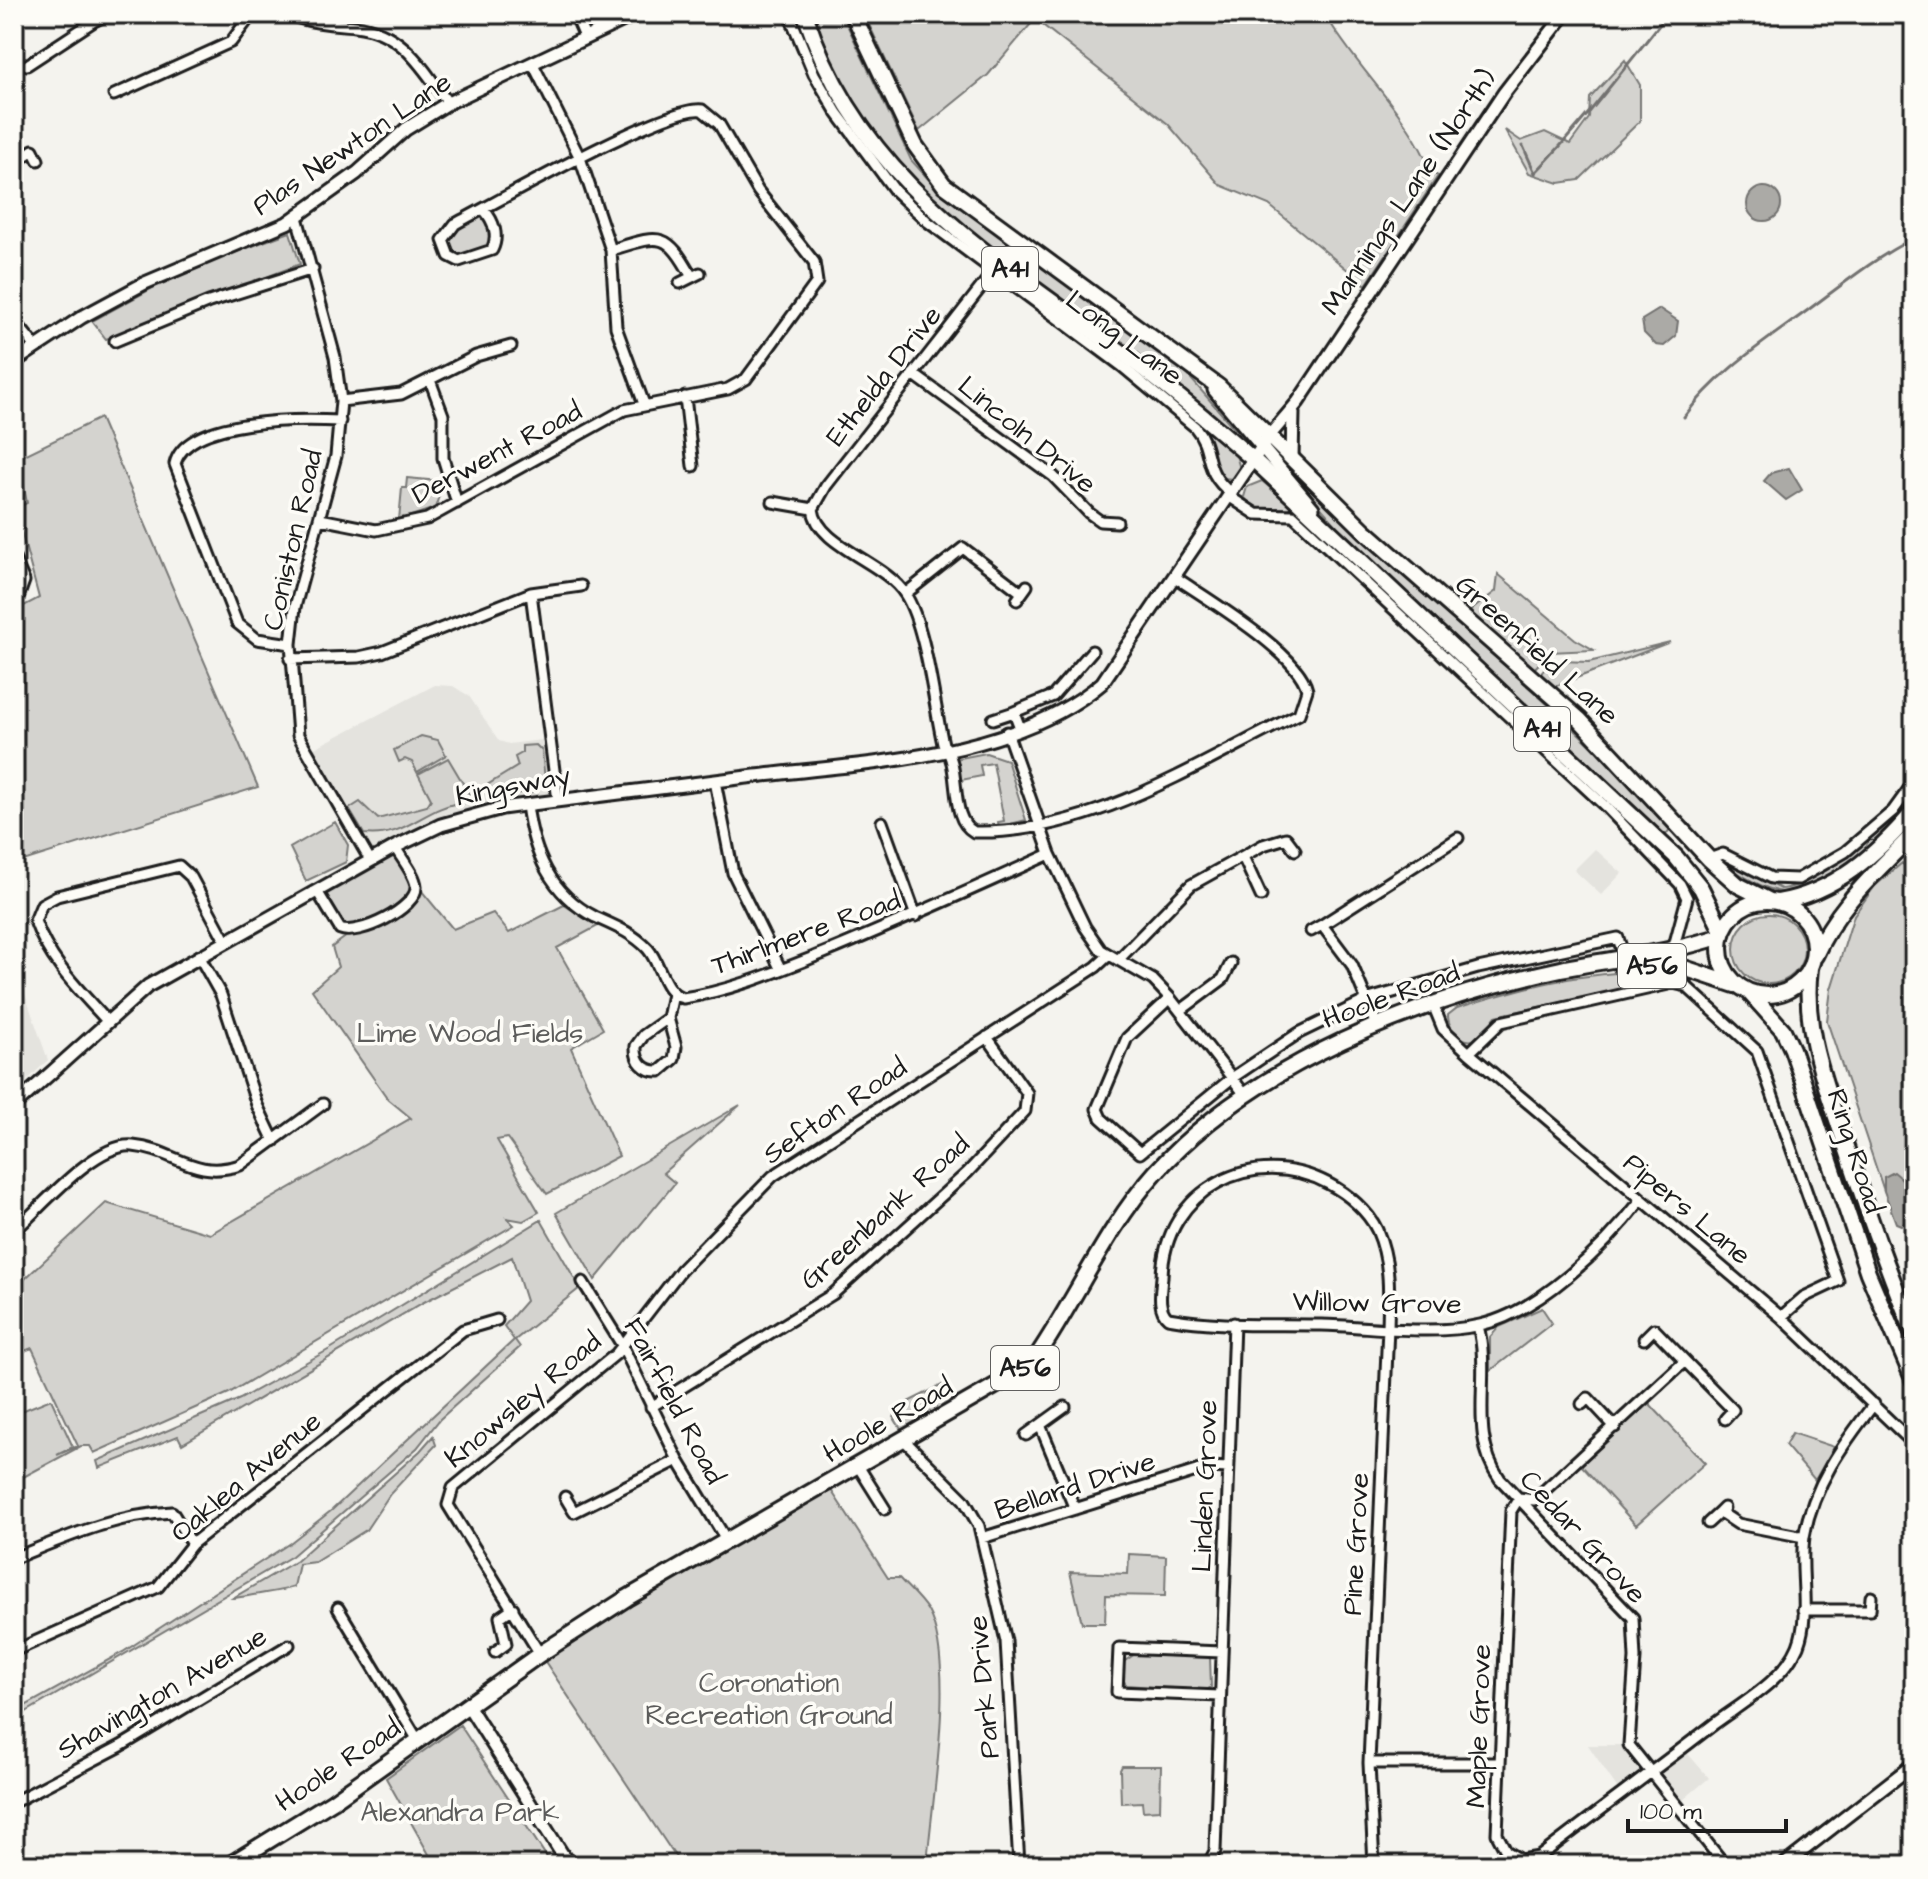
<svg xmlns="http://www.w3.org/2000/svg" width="1928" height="1879" font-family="'Architects Daughter',sans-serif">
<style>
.built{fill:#e4e3de}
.green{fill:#d4d3cf;stroke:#787876;stroke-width:2}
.water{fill:#abaaa6;stroke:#72716f;stroke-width:2}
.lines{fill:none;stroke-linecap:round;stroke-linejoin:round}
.stream{stroke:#72716f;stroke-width:3}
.minor-casing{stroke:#1c1c1c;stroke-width:15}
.tertiary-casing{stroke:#1c1c1c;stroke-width:17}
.trunk-casing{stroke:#1c1c1c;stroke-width:20}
.minor{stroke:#fdfcf7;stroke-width:9}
.tertiary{stroke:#fdfcf7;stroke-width:11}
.trunk{stroke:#fdfcf7;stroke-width:14}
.labels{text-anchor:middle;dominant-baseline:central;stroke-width:7;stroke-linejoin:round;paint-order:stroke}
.shield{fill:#fdfcf7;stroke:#605f5e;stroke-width:2}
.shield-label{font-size:26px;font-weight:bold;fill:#1c1c1c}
.street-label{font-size:28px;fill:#1c1c1c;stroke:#fdfcf7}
.park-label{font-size:28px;fill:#5c5c5b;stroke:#fdfcf7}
</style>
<rect width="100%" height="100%" fill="#f4f3ee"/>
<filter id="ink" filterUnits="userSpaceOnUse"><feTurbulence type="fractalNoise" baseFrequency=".0125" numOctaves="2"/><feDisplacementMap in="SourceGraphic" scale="16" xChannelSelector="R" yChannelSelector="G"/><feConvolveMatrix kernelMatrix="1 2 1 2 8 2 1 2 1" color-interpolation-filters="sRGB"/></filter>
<g filter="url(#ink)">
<path class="built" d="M435 685 453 686 469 696 499 741 509 744 550 739 558 801 481 813 370 860 307 752Z
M1595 849 1622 873 1601 895 1574 870Z
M14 963 48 1060 14 1093Z
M1588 1745H1629L1652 1774 1683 1748 1709 1778 1677 1805 1651 1775 1622 1795Z"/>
<path class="green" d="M811 14H842L911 160 939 191 1186 373 1241 436 966 231 907 178 845 96Z
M864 14H1325C1357 70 1408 112 1432 173L1438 176 1366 285 1269 205 1220 185 1168 124 1035 19 988 75 919 131Z
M1625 60 1640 85V121L1579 180 1559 183 1529 173 1505 130 1521 141 1545 132 1570 144 1589 118 1590 98Z
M484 210 495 243 476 258 449 256 447 231Z
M290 232 300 264 106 339 92 321 180 273Z
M100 418 258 787 14 864V611L39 598 15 508 27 503 18 458Z
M1200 423 1236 455 1240 469 1233 479 1223 478 1214 468 1209 439Z
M1296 474C1416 597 1557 698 1670 829L1663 839 1369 562 1293 476Z
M407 478 439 481 442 487 435 508 399 520 402 488H406Z
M1262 481 1294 508 1254 509 1244 497 1247 487Z
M1498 574 1575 639 1594 650 1550 652 1534 669 1469 612 1496 591Z
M1670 642 1553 687 1540 675 1546 667 1560 661 1589 662Z
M421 736 438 740 446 755 417 772 412 762 405 759 399 762 394 750Z
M536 745 542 751 545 780 532 792 488 796 484 787 518 766 515 757 522 753V746Z
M986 753 1007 760 1026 820 999 827 998 822 1004 821 993 763 980 765 982 776 961 780 960 790 955 759Z
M448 758 470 795 467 802C424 805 408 839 364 834L349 809 360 802 378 819 427 806 431 799 418 774Z
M1914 792V803C1889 834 1824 898 1782 892 1762 889 1741 875 1725 864L1727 861 1781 889C1819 885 1893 825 1914 792Z
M335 822 348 845 346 862 306 881 290 848Z
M395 847 416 884 453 929 493 913 509 933 564 905 598 926 557 948 603 1029 571 1048 619 1156 547 1194 507 1138 497 1140 539 1212 523 1221 507 1218 514 1225 229 1393 94 1453 90 1446H81L14 1482V1472L20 1470 14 1457V1414L51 1399 73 1447 57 1455 78 1446 32 1348 14 1355V1289L106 1203 210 1234 411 1118 388 1099 312 990 338 967 332 947 351 933 344 931 317 891Z
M1902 863 1914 876V1199L1902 1177H1884V1191L1827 1021 1831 989 1854 915 1875 886Z
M1734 949a35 35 0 1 1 70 0a35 35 0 1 1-70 0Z
M1650 971 1687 976 1496 1016C1491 1022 1486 1033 1479 1037 1465 1048 1447 1029 1448 1015L1457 1008C1527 986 1575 973 1650 971Z
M740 1105 663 1173 675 1183 595 1280 556 1213Z
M541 1220 580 1288 515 1340 520 1347 440 1419 417 1448 292 1556 14 1719V1712L123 1652 290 1543 332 1510 514 1340 504 1326 526 1301 512 1257 424 1302 182 1444 178 1436 99 1468 97 1461 240 1399 330 1349Z
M1542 1308 1552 1323 1490 1371V1337L1499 1327Z
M946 1383 957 1401 902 1431 894 1418 898 1407Z
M1648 1402 1705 1463 1636 1525 1581 1465Z
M1792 1433 1834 1447 1815 1480 1785 1445Z
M433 1436 436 1445 390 1494 366 1530 315 1562 299 1564 294 1587C291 1589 237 1598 233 1598L296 1561 420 1451Z
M831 1490 888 1578H899C909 1589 921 1599 928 1611 957 1663 931 1804 927 1865H681L540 1654 692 1552Z
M1129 1554 1166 1556 1165 1596 1106 1595 1105 1623H1082L1070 1572 1128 1574Z
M1135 1654 1210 1657 1211 1687 1205 1691 1126 1685 1122 1677V1663Z
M460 1725 552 1865H435L386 1778Z
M1122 1766H1161L1160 1810 1143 1811 1142 1802 1121 1803 1120 1770Z"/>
<path class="water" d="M1747 204a17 17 0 1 1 34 0a17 17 0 1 1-34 0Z
M1660 309 1678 321 1676 336 1664 346 1656 345 1644 333 1642 320Z
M1789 468 1802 490 1786 500 1764 481 1771 473Z
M1894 1172C1909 1183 1914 1199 1914 1216L1901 1225 1896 1223 1884 1191V1177Z"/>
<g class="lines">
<path class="stream" d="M1523 146 1535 173C1583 124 1624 68 1668 14
M1684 417C1716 373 1763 343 1808 310 1843 284 1876 257 1914 238"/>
<g class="minor-casing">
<path id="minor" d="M89 14 94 21 108 14
M287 14C310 23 332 24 355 26 402 31 422 67 448 103
M575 14 585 37
M789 14 814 74 837 113 895 191 928 222 1123 367 1195 427C1215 451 1200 469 1232 494
M533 64 580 158 611 250 616 327 644 404
M27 65 94 21
M114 95 231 42 252 14
M14 163 33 150 38 160
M297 217 335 357 341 401 336 456 295 607 291 644 298 735 370 860
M611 250C660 235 666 230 692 277
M680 283 700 273
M14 320 35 346
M115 341 209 302 313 269
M913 374 1053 476 1089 513 1100 521 1117 522
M430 380 443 415V458L457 503
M685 397 693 466
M341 401 401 394 476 356 511 346
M1230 497 1256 514 1293 515 1606 807 1680 884 1687 898 1673 950
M773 502 813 509C817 546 885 562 905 594 926 626 934 705 943 744 963 766 947 817 974 832 1091 835 1198 763 1299 714L1307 690C1299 653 1207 599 1175 577
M813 509 826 486 993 272
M320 519 376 530 427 519 624 410 728 389 746 379 817 282 814 262 758 191 719 124 702 110C669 104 495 203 455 224L443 240 449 256 459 261 492 250C499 236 494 221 484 210
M14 558 24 581 19 595 14 596
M531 593 558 801
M905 594 963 548 1022 593
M1017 600 1027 586
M291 644 257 639 237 623 175 464C186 418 301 419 340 421
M290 659 359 657 382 652 531 593 581 586
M993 719 1014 712
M1020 728 1014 712 1053 696 1092 651
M1007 732 1050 854 1085 927 1101 950 1153 980 1170 998
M715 781 733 873 781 970
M527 805C533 852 550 894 595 917 615 926 633 933 648 949 661 964 663 993 683 998 732 991 778 971 824 953 900 922 975 888 1050 854
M882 822 916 916
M1244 859 1261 896
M1709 859 1723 854 1771 878 1798 879 1845 852 1893 811 1914 782
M317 891 340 929C358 937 418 908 416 886 415 874 401 858 395 847
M1311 931 1322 925
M199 956 221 995 257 1105 274 1141
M1118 960 1191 885 1263 845 1286 838 1295 850
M1434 1007 1443 1029 1469 1053 1781 1317 1914 1444
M1180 1011 1223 979 1231 963
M668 1018 676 1047 674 1059 660 1071C644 1072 635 1061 636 1046L644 1035Z
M668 1018 673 994
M107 1021C80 991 49 961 35 921L42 904 57 896 179 866 191 877 226 942
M1377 1025 1352 965 1322 925 1458 838
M1469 1053 1501 1022 1673 983 1686 986 1757 1051 1838 1281 1804 1297 1781 1317
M1246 1096 1170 998 1127 1038 1097 1109 1101 1118 1140 1153 1232 1078 1299 1033 1369 999 1478 968 1618 938 1625 959
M14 1231C41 1208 95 1142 133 1146 175 1150 193 1180 240 1165L323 1104
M583 1282 622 1345 678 1460 727 1541
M1478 1326C1492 1376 1467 1434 1500 1479L1633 1618 1635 1658 1629 1745 1725 1865
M1644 1339 1654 1329 1685 1361
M1582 1404 1588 1398 1615 1427
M651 1407 833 1294 968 1172 1025 1111 1027 1093 987 1037
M1725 1419 1733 1410 1685 1361 1534 1500 1519 1498 1511 1511 1497 1834 1506 1851 1521 1860 1539 1857C1597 1812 1656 1769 1714 1724 1742 1703 1784 1680 1798 1646 1811 1613 1799 1572 1804 1537 1813 1485 1843 1444 1874 1404
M1040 1425 1065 1407
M1026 1435 1040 1425 1075 1509
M905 1441 964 1500 979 1526 1006 1641 1019 1865
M858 1466 885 1509
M565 1497 574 1512 678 1460
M1724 1508 1720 1512 1738 1524 1804 1537
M1708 1523 1720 1512
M982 1538 1209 1467 1228 1468
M14 1558C67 1537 114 1515 172 1512L192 1544
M338 1608 419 1742
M1803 1610H1870L1871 1597
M14 1651 158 1587 192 1544 463 1330 497 1320
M495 1652 506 1644 500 1617 513 1608
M540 1654 448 1505 453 1488 616 1354 681 1270 773 1176 1096 967 1109 955
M1220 1696 1117 1692 1119 1648 1222 1652
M1369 1763H1500
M14 1802 121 1746 289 1645
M1208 1865 1215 1851 1234 1323
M1374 1865 1369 1763 1388 1327C1389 1293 1391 1262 1377 1230 1368 1211 1348 1194 1329 1184 1254 1144 1164 1189 1162 1277 1161 1290 1157 1309 1168 1318 1218 1327 1271 1324 1321 1325 1370 1326 1433 1336 1480 1325 1539 1312 1605 1247 1641 1200"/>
</g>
<g class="tertiary-casing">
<path id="tertiary" d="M14 362 82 317 145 283 287 223 357 173 406 129 448 103 636 14
M1214 390 1313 508
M1292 458 1293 413
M14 1106 148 986 395 847 441 825 502 808C586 797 670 787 755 776 865 763 1014 758 1102 683L1270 435 1298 402 1504 93 1565 14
M469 1707 569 1865
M1784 1865 1914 1764"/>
</g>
<g class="trunk-casing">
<path id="trunk" d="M805 14C858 177 983 250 1113 346 1162 382 1209 421 1255 461L1676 857 1701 888 1722 931
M853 14 915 145 944 185 1219 387 1365 531 1580 720 1709 859 1738 885 1770 901
M1720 948a47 47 0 1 1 94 0a47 47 0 1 1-94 0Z
M1778 902C1835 892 1877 854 1914 811
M1815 956C1838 904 1876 873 1914 833
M1622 967H1681L1735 985
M1810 968C1802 1031 1827 1088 1846 1147 1867 1210 1888 1272 1914 1333
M1749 992 1783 1030 1792 1049 1868 1273 1914 1381
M229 1865 333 1801 540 1654 627 1598 1021 1371 1037 1356C1077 1297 1107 1227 1155 1173 1254 1063 1419 999 1561 969 1614 958 1668 954 1721 936"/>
</g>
<use href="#minor" class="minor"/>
<use href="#tertiary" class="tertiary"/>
<use href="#trunk" class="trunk"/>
</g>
</g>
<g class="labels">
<g class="shield">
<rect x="982" y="247" width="56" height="44" rx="6"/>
<rect x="1514" y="707" width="56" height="44" rx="6"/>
<rect x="1618" y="944" width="68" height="44" rx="6"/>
<rect x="991" y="1346" width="68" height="44" rx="6"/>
</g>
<g class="shield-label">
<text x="1010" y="269">A41</text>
<text x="1542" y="729">A41</text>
<text x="1652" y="966">A56</text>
<text x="1025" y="1368">A56</text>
</g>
<g class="street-label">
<text transform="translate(352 144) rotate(-34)">Plas Newton Lane</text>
<text transform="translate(1409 192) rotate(-56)">Mannings Lane (North)</text>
<text transform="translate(1124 338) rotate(37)">Long Lane</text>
<text transform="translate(884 376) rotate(-52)">Ethelda Drive</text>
<text transform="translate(1027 435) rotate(39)">Lincoln Drive</text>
<text transform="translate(497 453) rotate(-28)">Derwent Road</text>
<text transform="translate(293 540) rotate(-77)">Coniston Road</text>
<text transform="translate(1537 650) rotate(42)">Greenfield Lane</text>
<text transform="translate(513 786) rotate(-11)">Kingsway</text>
<text transform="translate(806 933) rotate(-20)">Thirlmere Road</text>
<text transform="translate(1391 996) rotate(-20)">Hoole Road</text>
<text transform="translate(835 1111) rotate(-34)">Sefton Road</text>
<text transform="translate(1855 1151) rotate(72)">Ring Road</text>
<text transform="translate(1687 1209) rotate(40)">Pipers Lane</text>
<text transform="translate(885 1212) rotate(-42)">Greenbank Road</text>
<text transform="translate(1377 1303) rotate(1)">Willow Grove</text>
<text transform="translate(523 1400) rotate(-40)">Knowsley Road</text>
<text transform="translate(674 1401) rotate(62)">Fairfield Road</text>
<text transform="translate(888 1420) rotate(-30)">Hoole Road</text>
<text transform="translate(246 1477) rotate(-40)">Oaklea Avenue</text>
<text transform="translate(1075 1486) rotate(-18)">Bellard Drive</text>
<text transform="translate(1205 1486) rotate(-88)">Linden Grove</text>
<text transform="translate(1583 1537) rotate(47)">Cedar Grove</text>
<text transform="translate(1356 1544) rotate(-87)">Pine Grove</text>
<text transform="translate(984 1687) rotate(-95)">Park Drive</text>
<text transform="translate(162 1693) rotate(-30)">Shavington Avenue</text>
<text transform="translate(1479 1726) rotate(-88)">Maple Grove</text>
<text transform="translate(338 1765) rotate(-34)">Hoole Road</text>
</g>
<g class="park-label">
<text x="470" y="1033">Lime Wood Fields</text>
<text x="769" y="1683">Coronation<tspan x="769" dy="32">Recreation Ground</tspan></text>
<text x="460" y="1812">Alexandra Park</text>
</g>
</g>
<rect width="1928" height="1879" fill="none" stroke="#fdfcf7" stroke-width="48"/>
<rect x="24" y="24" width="1880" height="1831" fill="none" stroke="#1c1c1c" stroke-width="3" filter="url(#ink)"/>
<path d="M1628 1819v12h158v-12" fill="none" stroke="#1c1c1c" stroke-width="4"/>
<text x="1640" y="1819" font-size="24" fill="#1c1c1c" stroke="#fdfcf7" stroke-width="6" paint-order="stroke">100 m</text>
</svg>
